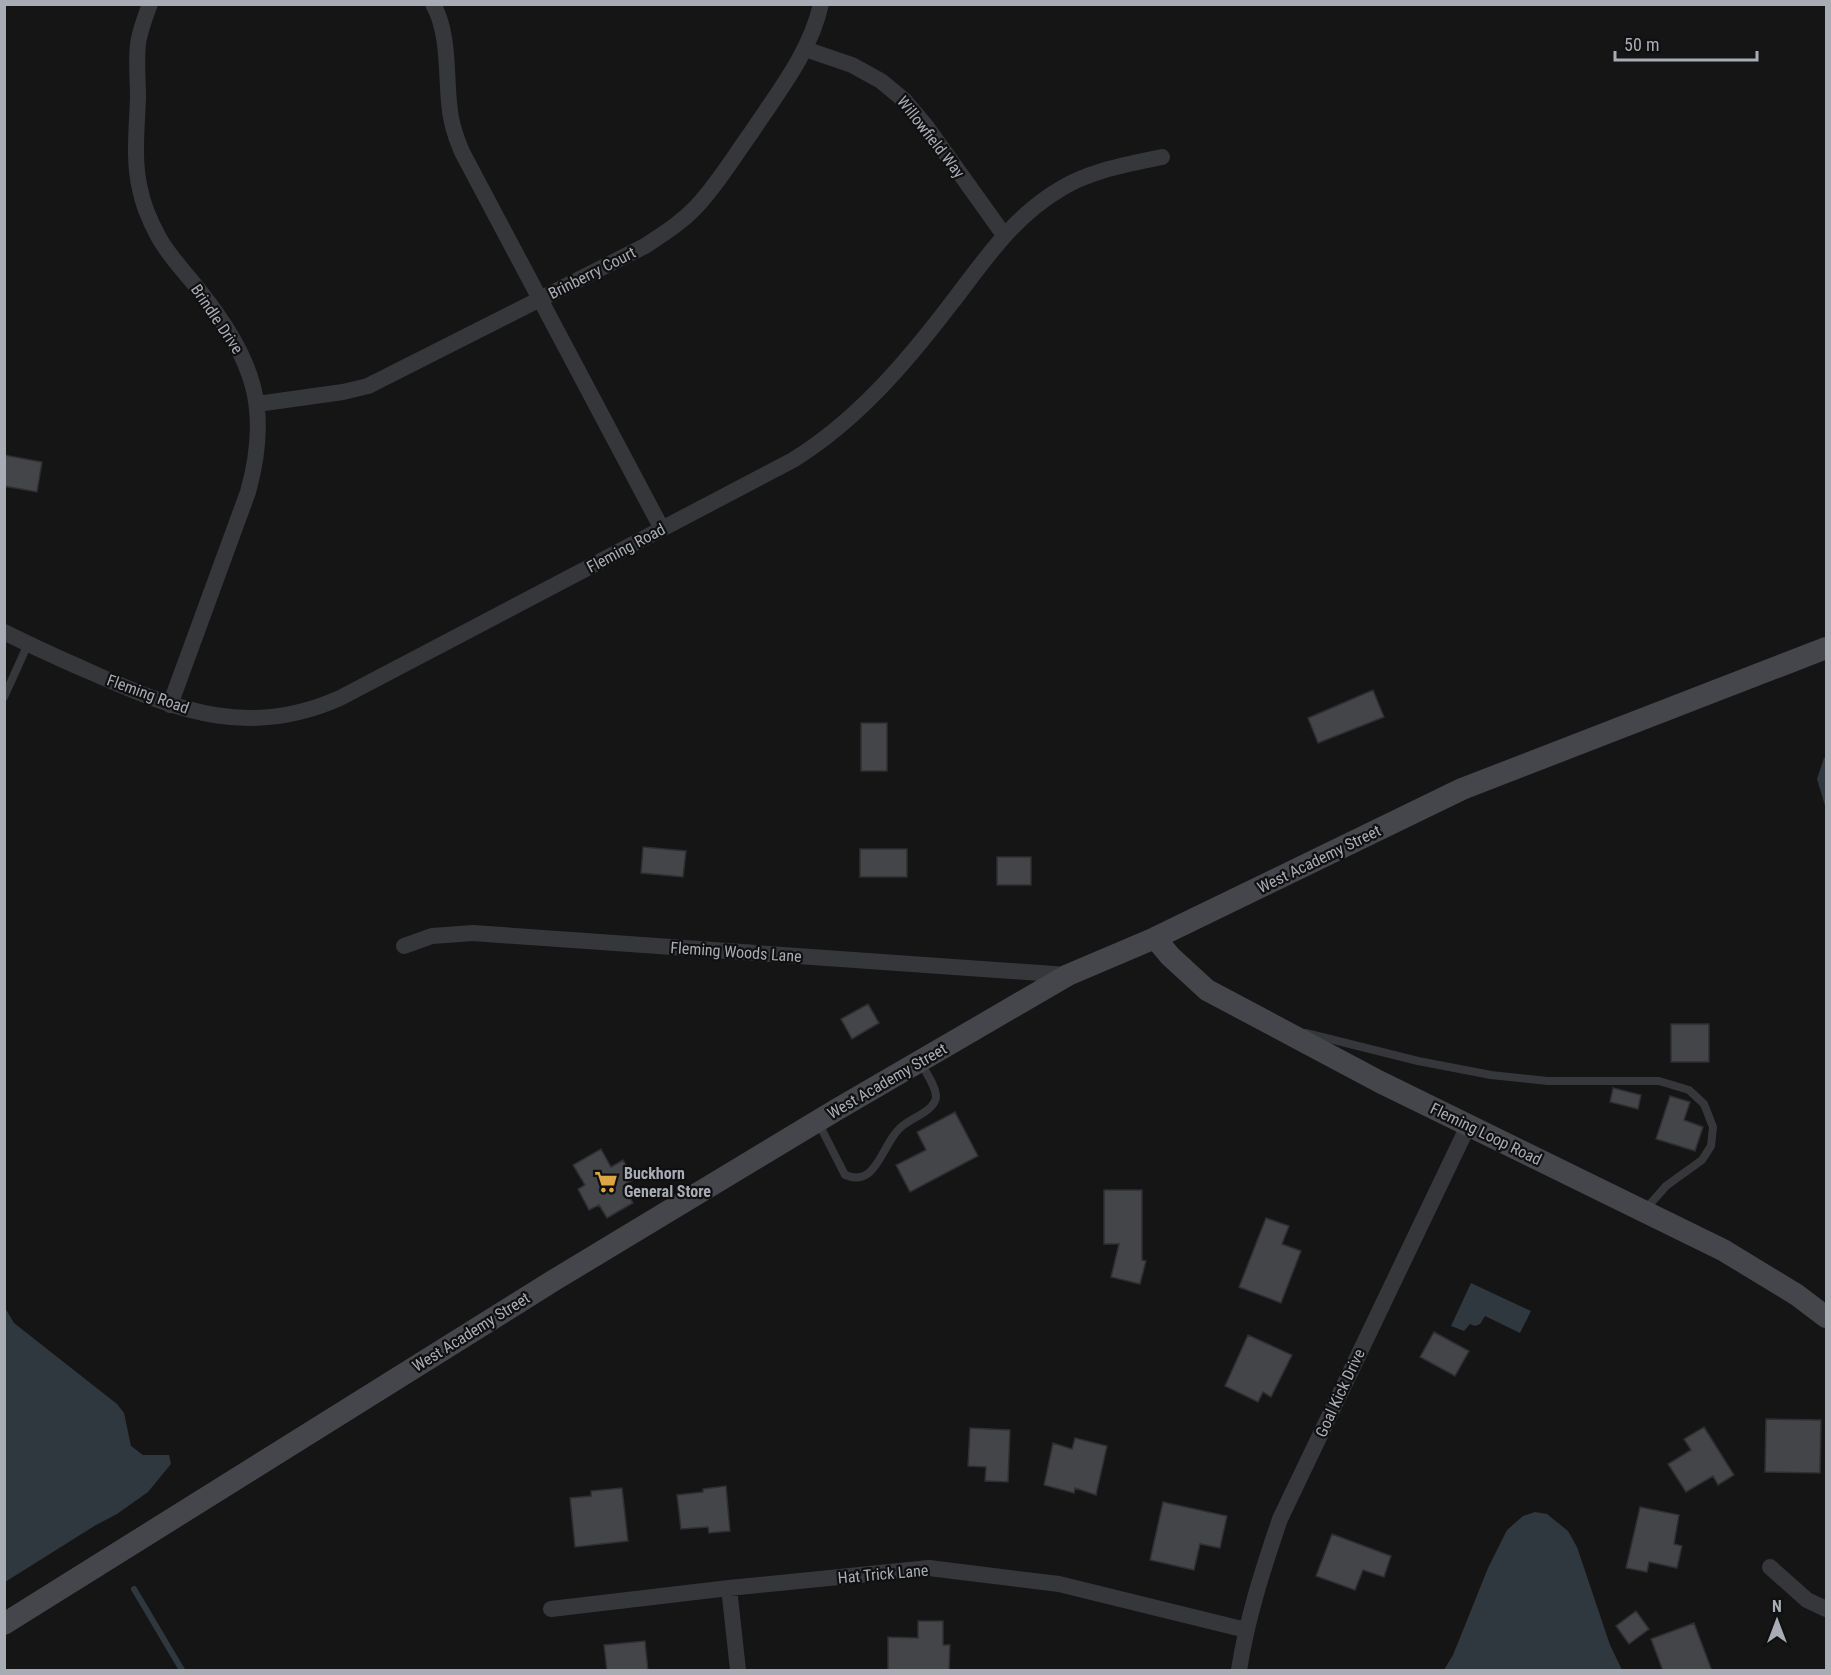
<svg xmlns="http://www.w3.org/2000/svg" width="1831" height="1675" font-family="'Roboto Condensed',sans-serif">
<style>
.water{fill:#2f383e}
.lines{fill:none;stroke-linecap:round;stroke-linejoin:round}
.stream{stroke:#2f383e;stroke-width:6}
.building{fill:#444549;stroke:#2f2f32;stroke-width:1.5}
.lane{stroke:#36373b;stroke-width:8}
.street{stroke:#36373b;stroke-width:16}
.secondary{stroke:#44464b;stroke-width:22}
.labels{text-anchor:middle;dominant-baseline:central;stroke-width:4.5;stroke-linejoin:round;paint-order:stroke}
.street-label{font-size:16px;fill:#a8acb5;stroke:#101011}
.poi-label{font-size:16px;font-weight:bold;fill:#a8acb5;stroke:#101011;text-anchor:start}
</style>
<rect width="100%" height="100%" fill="#151516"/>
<path class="water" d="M1826 757V809L1817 779 1824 758Z
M1471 1283 1531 1311 1520 1333 1485 1316 1480 1324 1475 1326 1470 1324 1464 1331 1451 1326Z
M5 1308 14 1323 117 1404 124 1413 131 1446 143 1455H169L171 1464 148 1492 117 1514 96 1525 5 1582Z
M1535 1512 1547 1514 1568 1531 1577 1547 1610 1645 1622 1670H1444L1453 1655 1488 1568 1507 1530 1523 1516Z"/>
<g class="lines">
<path class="stream" d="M134 1589 182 1670"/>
</g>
<path class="building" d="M4 455 42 462 37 492 4 486Z
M1373 690 1384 717 1318 743 1308 718Z
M861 723H887V771H861Z
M643 847 686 851 683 877 641 873Z
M860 849H907V877H860Z
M997 857H1031V885H997Z
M868 1004 879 1023 852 1039 841 1019Z
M1671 1024H1709V1062H1671Z
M1613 1088 1641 1095 1638 1109 1610 1102Z
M1670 1096 1690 1102 1684 1120 1703 1127 1695 1151 1656 1139Z
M955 1112 978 1156 910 1192 896 1165 926 1150 917 1132Z
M601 1149 611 1167 623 1160 634 1179 623 1186 633 1203 607 1218 599 1205 589 1210 578 1189 585 1185 573 1165Z
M1104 1190H1142V1260L1146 1261 1140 1284 1111 1277 1119 1244H1104Z
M1266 1218 1289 1226 1282 1244 1301 1251 1281 1303 1239 1287Z
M1434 1332 1469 1351 1455 1376 1420 1357Z
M1248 1335 1292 1355 1271 1397 1263 1392 1258 1402 1225 1386Z
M1766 1419 1821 1420 1820 1473 1765 1472Z
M1704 1427 1734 1475 1718 1485 1713 1476 1686 1492 1668 1464 1691 1450 1684 1439Z
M970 1428 1010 1430 1008 1482 985 1481 986 1467 968 1466Z
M1075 1438 1107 1446 1096 1495 1075 1488 1074 1493 1044 1485 1053 1443 1072 1449Z
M726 1486 730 1531 709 1533 708 1527 681 1529 677 1495 703 1492V1489Z
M622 1488 628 1541 575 1547 570 1498 591 1496V1491Z
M1163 1502 1227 1516 1220 1548 1200 1544 1194 1570 1150 1560Z
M1640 1507 1679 1515 1674 1544 1682 1546 1677 1568 1649 1562 1647 1572 1626 1568Z
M1332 1534 1391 1556 1384 1577 1363 1570 1355 1590 1316 1576Z
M1636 1611 1649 1629 1629 1644 1616 1626Z
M918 1621H943V1645H950L949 1671H888V1637L918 1638Z
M1694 1623 1712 1671H1663L1651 1639Z
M645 1641 648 1671H607L604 1645Z"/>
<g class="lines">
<path class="lane" d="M4 697 28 644
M1306 1033 1418 1061 1491 1075 1548 1081H1659L1689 1090 1704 1104 1713 1127 1711 1146 1702 1160 1666 1186 1644 1211
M818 1122 845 1175C879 1189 881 1140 905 1124 914 1117 935 1110 936 1097 936 1086 926 1073 921 1063"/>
<path class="street" d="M150 4C145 17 140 30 138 44 136 61 138 81 138 98 137 128 133 160 140 189 143 206 150 221 158 236 169 257 188 275 202 294 254 360 271 410 248 492L170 705
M433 4C449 32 446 72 449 102 450 120 455 136 462 152L662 529
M805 49 852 65 881 81 904 100 926 126 1004 235
M257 404 343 392 368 386 645 246C663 234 681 223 696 207 717 185 733 158 751 133 778 92 810 53 821 4
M4 632C34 647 65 661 95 674 180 712 251 738 340 698L793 460C856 421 905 364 950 305 985 260 1012 217 1062 188 1092 170 1129 164 1162 157
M404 946 432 936 473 933 1068 975
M1770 1567 1807 1600 1826 1609
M729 1588 738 1670
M551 1609 729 1588 929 1568 1059 1584 1246 1630
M1239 1670C1247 1618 1263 1569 1280 1519L1468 1126"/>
<path class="secondary" d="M1155 938 1170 956 1207 990 1380 1082 1723 1250 1797 1295 1826 1317
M4 1624 556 1279 836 1110 1068 975 1155 938 1462 789 1826 648"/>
</g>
<defs>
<g id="supermarket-bare" transform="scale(1.8)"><path d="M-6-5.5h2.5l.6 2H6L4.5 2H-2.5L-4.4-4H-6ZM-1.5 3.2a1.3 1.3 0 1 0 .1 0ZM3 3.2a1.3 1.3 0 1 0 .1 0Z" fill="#dea545" stroke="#101011" stroke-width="2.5" paint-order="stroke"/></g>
</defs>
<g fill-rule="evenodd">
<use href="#supermarket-bare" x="606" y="1182"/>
</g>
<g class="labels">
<g class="street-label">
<text transform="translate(931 137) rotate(52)">Willowfield Way</text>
<text transform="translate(592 273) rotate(-27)">Brinberry Court</text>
<text transform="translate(217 319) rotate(56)">Brindle Drive</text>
<text transform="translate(626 548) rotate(-28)">Fleming Road</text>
<text transform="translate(148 694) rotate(20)">Fleming Road</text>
<text transform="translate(1319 859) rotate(-26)">West Academy Street</text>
<text transform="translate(736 952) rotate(4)">Fleming Woods Lane</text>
<text transform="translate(887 1081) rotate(-30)">West Academy Street</text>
<text transform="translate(1486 1134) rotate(26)">Fleming Loop Road</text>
<text transform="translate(471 1332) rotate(-32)">West Academy Street</text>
<text transform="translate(1340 1393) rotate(-65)">Goal Kick Drive</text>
<text transform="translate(883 1574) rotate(-5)">Hat Trick Lane</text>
</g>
<g class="poi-label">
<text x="624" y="1173">Buckhorn<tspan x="624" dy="18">General Store</tspan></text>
</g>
</g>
<rect width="1831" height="1675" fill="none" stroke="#a8acb5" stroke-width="12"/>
<g transform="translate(1777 1621)" stroke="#101011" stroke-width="4.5" paint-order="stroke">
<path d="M0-4.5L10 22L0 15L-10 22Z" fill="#a8acb5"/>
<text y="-9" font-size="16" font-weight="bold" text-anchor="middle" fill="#a8acb5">N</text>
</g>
<path d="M1615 51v9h142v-9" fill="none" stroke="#a8acb5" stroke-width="3"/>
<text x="1624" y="51" font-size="18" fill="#a8acb5" stroke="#101011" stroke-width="4.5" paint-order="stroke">50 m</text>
</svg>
